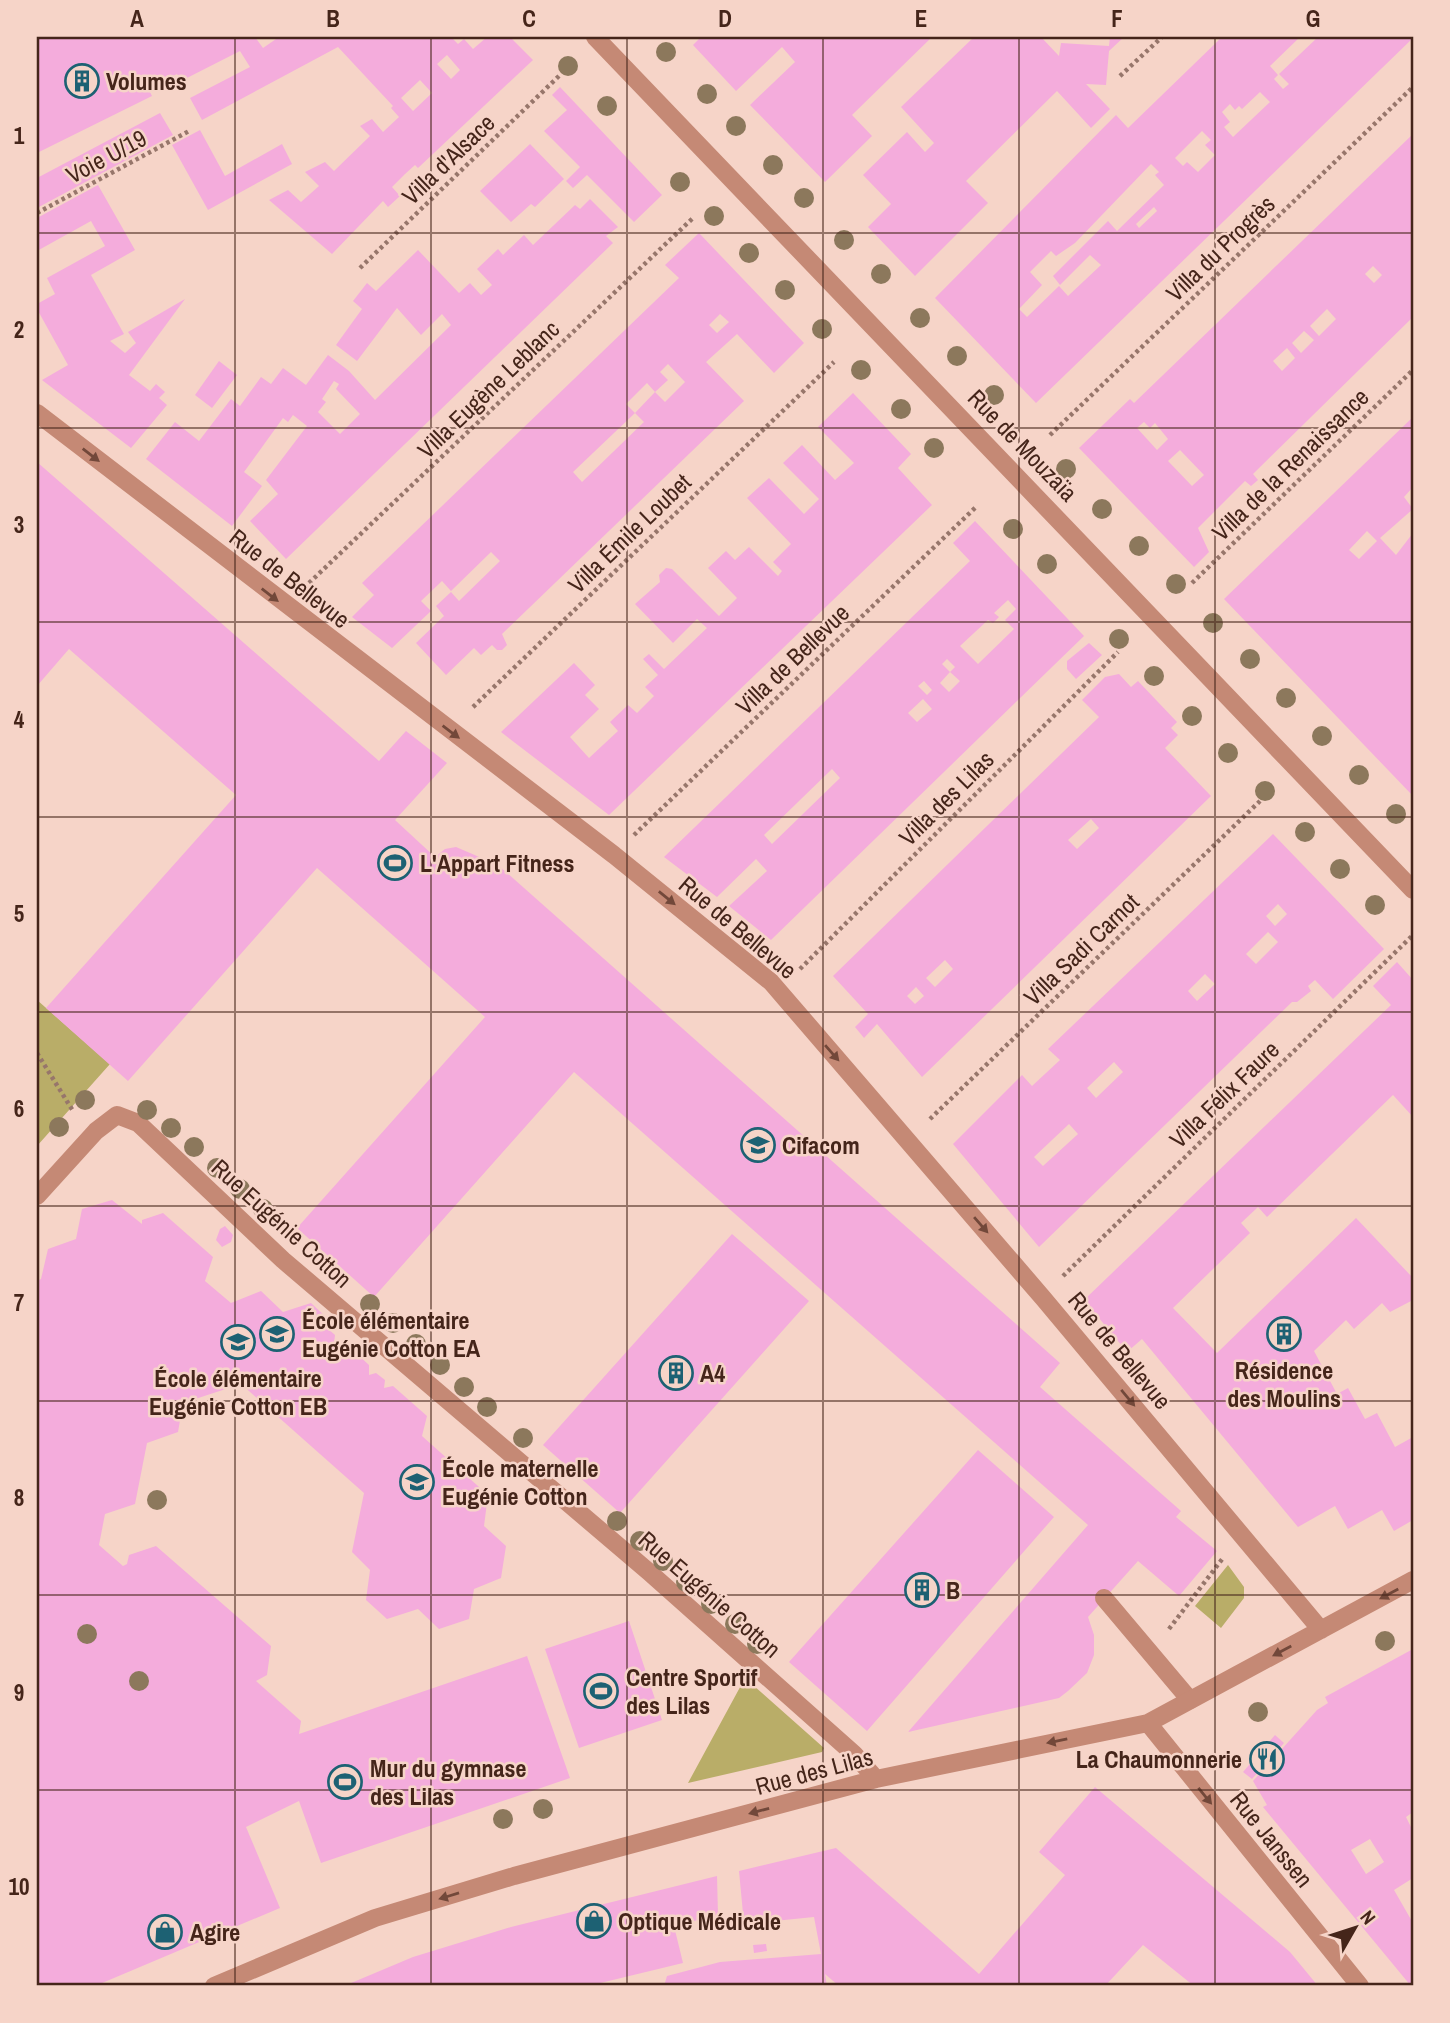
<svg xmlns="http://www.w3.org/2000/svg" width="1450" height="2023" font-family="'Archivo Narrow',sans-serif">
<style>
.green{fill:#b9ad68}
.building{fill:#f4acdc;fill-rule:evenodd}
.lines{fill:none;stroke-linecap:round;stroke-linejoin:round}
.path{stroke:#97766b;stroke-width:4.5;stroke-dasharray:3.5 3.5;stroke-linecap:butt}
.lane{stroke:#c58975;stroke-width:18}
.street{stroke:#c58975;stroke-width:18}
.tree{fill:#8c785c}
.oneway{fill:#72483a}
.grid{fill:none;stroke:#45251a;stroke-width:2;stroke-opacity:0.55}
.labels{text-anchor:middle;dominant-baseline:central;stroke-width:5;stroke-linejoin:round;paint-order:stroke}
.poi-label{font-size:24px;font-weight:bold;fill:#45251a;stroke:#f6d4c8;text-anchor:start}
.street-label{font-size:24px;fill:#45251a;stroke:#f6d4c8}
.neatline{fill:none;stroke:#45251a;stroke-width:2.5}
.grid-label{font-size:23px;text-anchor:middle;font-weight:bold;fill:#45251a}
</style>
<rect width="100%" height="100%" fill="#f6d4c8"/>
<path class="green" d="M37 1000 110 1064 37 1146Z
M1228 1565 1244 1587V1598L1221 1628 1195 1606Z
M745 1678 824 1748 822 1752 688 1783Z"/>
<path class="building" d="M37 37H255L263 48 279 37H451L458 44 464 39 473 49 487 37H510L533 60 418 168 415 165 405 174 392 187 400 196 388 207 383 201 332 254 269 200 288 190 301 202 319 186 305 172 325 162 334 171 370 136 360 126 372 119 383 132 399 117 391 108 393 106 338 47 202 120 190 98 250 67 240 51 181 81 177 74 148 88 152 96 37 153ZM447 55 460 70 451 79 437 64ZM420 80 432 93 413 111 401 98Z
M701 37H932L852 115 872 136 825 182 750 105 795 62 782 47 736 91 693 45Z
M974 37H1041L1059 56 1061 43 1109 46 1110 37H1124L1109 51 1106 85 1086 84 1110 109 1091 128 1057 91 966 181 988 203 915 276 868 227 891 204 863 175 907 132 925 152 934 143 901 107Z
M1222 37H1300L1270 66 1278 75 1274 79 1283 89 1289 84 1279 74 1318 37 1413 38 1036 403 935 298 1116 115 1128 128ZM1260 92 1270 102 1233 137 1224 127 1230 122 1222 112 1230 104 1235 110 1239 106 1242 109ZM1202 131 1211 140 1205 145 1215 155 1198 172 1187 162 1183 166 1175 158ZM1151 164 1159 172 1155 175 1164 185 1117 231 1108 221 1053 276 1060 285 1090 255 1101 265 1068 296 1059 286 1027 317 1019 309 1042 285 1030 272 1051 251 1056 256 1075 243ZM1154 207 1157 211 1139 228 1136 224Z
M560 87 662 195 634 222 587 175 573 188 566 181 580 167 544 131 567 110 552 95Z
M160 113 173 135 37 208V178Z
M200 130 225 176 282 144 292 164 208 210 172 145Z
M1413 134V317L1253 474 1258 480 1251 486 1245 481 1198 528 1209 552 1194 567 1079 448 1130 399 1134 403ZM1373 266 1382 275 1374 283 1365 274ZM1327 309 1336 319 1319 336 1310 326ZM1304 331 1314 340 1301 353 1292 343ZM1287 348 1295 358 1282 371 1273 361ZM1144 422 1150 428 1155 423 1168 439 1157 450 1137 428ZM1180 450 1204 475 1192 486 1168 461Z
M530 144 564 179 535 207 531 204 511 222 480 191Z
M98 185 135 250 91 275 124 334 110 341 125 353 136 343 128 332 185 299 129 375 150 391 156 384 165 392 159 398 167 405 131 448 42 380 68 365 37 309V304L55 294 47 278 105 246 91 221 37 251V218Z
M590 199 618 227 606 236 613 243 286 559 250 521 278 494 266 480 307 426 293 415 288 422 283 418 244 472 262 486 232 526 146 459 175 422 199 441 231 399 240 406 261 377 271 384 283 368 306 385 328 355 349 371 375 400 451 325 442 314 421 335 397 308 357 361 336 345 362 309 353 301 367 283 376 291 418 250 459 293 470 283 481 295 492 285 477 269 498 249 503 255 524 235 533 245 575 205 580 209ZM334 381 339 384 336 389 360 414 340 434 318 412 326 402 322 399Z
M699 233 804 343 774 373 737 334 706 362 744 401 502 634 507 645 502 650H497L492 645 481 655 474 648 446 675 416 643 444 616 436 606 451 592 459 601 500 561 491 552 451 591 442 581 421 601 431 611 392 648 352 617 374 595 362 583 679 278 665 265ZM720 314 729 322 717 333 709 325ZM668 364 685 382 665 402 655 392 635 413 626 404 647 383 655 392 668 380 660 372ZM635 413 644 422 582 482 573 472Z
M219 361 237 375 212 408 195 395Z
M853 393 911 454 898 468 932 505 609 815 501 732 574 663 595 685 585 695 599 709 570 737 589 758 618 731 610 722 628 705 637 713 654 696 645 687 658 675 643 659 649 654 664 669 707 628 697 619 673 643 635 604 660 582 659 575 666 568 672 569 719 616 737 598 708 568 726 551 735 560 749 547 778 576 782 571 773 562 791 544 747 498 769 478 804 514 819 499 783 463 802 445 835 480 854 463 818 427Z
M1413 417V487L1404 497 1413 509 1380 538 1396 555 1413 533V796L1224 599ZM1367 531 1377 541 1359 559 1349 550Z
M37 462 379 761 406 731 447 763 395 820 435 857 445 849 456 847 498 865 1060 1363 1040 1387 1181 1511 1176 1517 1217 1551 1179 1596 1138 1561 1088 1617 1094 1635V1655L1087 1673 1068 1691 1059 1698 908 1732 1088 1525 574 1072 374 1297 297 1228 485 1017 317 868 128 1081 46 1008 236 795 69 649 37 686Z
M975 521 1084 636 771 940 729 906 767 871 756 859 717 897 664 857 970 561 953 543ZM1008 600 1016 609 1005 620 1014 629 978 664 960 646 988 620 993 623 999 617 994 613ZM947 659 955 667 950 672 942 664ZM950 672 960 681 949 692 940 683ZM924 681 932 690 927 695 918 686ZM923 699 932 709 917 722 908 713ZM832 769 840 778 772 844 764 835Z
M1089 643 1102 655 1076 679 1067 669V661Z
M1119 674 1131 687 1138 681 1177 722 1171 728 1178 735 1165 748 1211 796 922 1077 877 1024 864 1038 855 1027 868 1014 833 976 1099 717 1082 700 1105 677ZM1091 819 1099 828 1077 849 1068 840ZM945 960 953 969 935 987 926 978ZM916 987 924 996 915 1004 907 996Z
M1273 834 1384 949 1333 999 1315 980 1308 986 1311 991 1297 1002H1292L1039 1247 953 1144 1022 1075 1032 1086 1060 1060 1048 1049ZM1278 904 1287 914 1275 926 1266 916ZM1268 932 1278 942 1256 964 1246 954ZM1205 974 1215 984 1197 1001 1188 991ZM1114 1062 1123 1072 1096 1098 1087 1088ZM1069 1124 1078 1134 1043 1166 1034 1157Z
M1397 962 1413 980V1117L1393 1095 1267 1217 1258 1207 1241 1223 1250 1233 1173 1308 1217 1353 1356 1218 1413 1278V1300L1390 1312 1382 1303 1354 1329 1346 1320 1314 1351 1337 1394 1348 1388 1365 1419 1377 1413 1395 1447 1413 1437V1520L1394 1531 1382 1510 1348 1529 1335 1506 1298 1527 1142 1339 1127 1352 1084 1300 1391 1005 1373 986Z
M112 1200 142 1224V1220L163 1213 213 1257 205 1281 231 1303 261 1291 283 1312 311 1303 327 1318 326 1327 335 1335 334 1344 343 1341 369 1365V1375L376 1373 385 1380 384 1388 393 1386 427 1416 422 1436 488 1495 484 1526 506 1546 501 1578 474 1589 469 1619 439 1629 418 1609 387 1619 366 1600 370 1570 352 1552 364 1493 241 1384 183 1403 178 1432 147 1443 135 1504 105 1514 99 1545 123 1566 127 1564 129 1555 156 1546 271 1646 267 1675 256 1681 301 1721 299 1734 527 1656 570 1778 321 1863 299 1801 246 1827 280 1908 95 1986H37V1281L41 1279 48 1249 76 1239 82 1209Z
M225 1226 233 1235 231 1242 222 1247 216 1240 220 1229Z
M732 1234 809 1301 620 1513 543 1445Z
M978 1450 1054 1517 867 1731 789 1662Z
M629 1621 662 1720 579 1748 545 1649Z
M1413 1649V1812L1406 1817 1413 1831V1878L1394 1890 1413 1923 1411 1986 1263 1807 1267 1805 1253 1781 1317 1710 1328 1703 1325 1697ZM1370 1839 1384 1862 1366 1874 1351 1850Z
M1275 1735 1284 1743 1252 1779 1243 1772Z
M1095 1787 1290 1952 1318 1986H1194L1143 1945 1105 1986H839L825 1974 827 1986H664L667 1976 720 1962 821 1954 814 1917 744 1924 739 1871 836 1848 979 1974 1065 1875 1039 1852Z
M717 1876 718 1915 674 1926 683 1963 588 1986H344L413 1957 511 1927Z
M766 1944 767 1951 754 1953 753 1945Z"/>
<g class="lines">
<path class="path" d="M1120 76 1162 37
M37 213 191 130
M360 268 560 75
M1050 435 1413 87
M309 583 694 217
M1192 583 1413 370
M473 707 834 362
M634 835 977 506
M800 969 1118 652
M37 1053 73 1111
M930 1119 1260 801
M1063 1276 1413 935
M1169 1629 1223 1558"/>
<path class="lane" d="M1104 1598 1190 1700"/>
<path class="street" d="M595 37 1413 890
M37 413 614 855 771 982 1043 1298 1321 1630
M37 1196 96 1131 117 1115 138 1123 283 1260 649 1572 854 1754 876 1779
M1148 1723 1360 1986
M214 1986 375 1918 514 1876 876 1779 1148 1723 1413 1580"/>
</g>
<g class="tree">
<circle cx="666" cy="52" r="10"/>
<circle cx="568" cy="66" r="10"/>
<circle cx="707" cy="94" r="10"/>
<circle cx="607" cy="106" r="10"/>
<circle cx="736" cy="126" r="10"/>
<circle cx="773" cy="165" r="10"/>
<circle cx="680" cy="182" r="10"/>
<circle cx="804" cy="198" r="10"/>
<circle cx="714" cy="216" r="10"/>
<circle cx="844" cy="240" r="10"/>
<circle cx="749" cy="253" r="10"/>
<circle cx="881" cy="274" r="10"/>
<circle cx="785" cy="290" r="10"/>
<circle cx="920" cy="318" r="10"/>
<circle cx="822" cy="329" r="10"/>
<circle cx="957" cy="356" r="10"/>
<circle cx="861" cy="370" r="10"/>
<circle cx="994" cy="395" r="10"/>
<circle cx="901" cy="409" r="10"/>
<circle cx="934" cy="448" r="10"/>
<circle cx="1066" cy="469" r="10"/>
<circle cx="1102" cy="509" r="10"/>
<circle cx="1013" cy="529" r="10"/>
<circle cx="1139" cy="546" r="10"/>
<circle cx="1047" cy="564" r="10"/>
<circle cx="1176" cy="584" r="10"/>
<circle cx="1213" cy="623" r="10"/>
<circle cx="1119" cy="639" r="10"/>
<circle cx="1250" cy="659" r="10"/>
<circle cx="1154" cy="676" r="10"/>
<circle cx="1286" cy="698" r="10"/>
<circle cx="1192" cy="716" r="10"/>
<circle cx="1322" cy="736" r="10"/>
<circle cx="1228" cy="753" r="10"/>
<circle cx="1359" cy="775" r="10"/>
<circle cx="1265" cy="791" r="10"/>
<circle cx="1396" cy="814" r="10"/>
<circle cx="1305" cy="832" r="10"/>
<circle cx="1340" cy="869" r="10"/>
<circle cx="1375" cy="905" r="10"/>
<circle cx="85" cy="1100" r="10"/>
<circle cx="147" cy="1110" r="10"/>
<circle cx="59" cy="1127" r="10"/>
<circle cx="171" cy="1128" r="10"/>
<circle cx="194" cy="1147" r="10"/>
<circle cx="217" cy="1168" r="10"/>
<circle cx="240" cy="1189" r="10"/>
<circle cx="263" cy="1209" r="10"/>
<circle cx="370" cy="1304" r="10"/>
<circle cx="393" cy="1323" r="10"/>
<circle cx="416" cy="1344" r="10"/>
<circle cx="440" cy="1365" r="10"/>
<circle cx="464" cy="1387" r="10"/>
<circle cx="487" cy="1407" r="10"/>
<circle cx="523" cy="1438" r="10"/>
<circle cx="157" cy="1500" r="10"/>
<circle cx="617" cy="1521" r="10"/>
<circle cx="640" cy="1541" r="10"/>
<circle cx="663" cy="1561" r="10"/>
<circle cx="686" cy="1582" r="10"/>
<circle cx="711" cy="1604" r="10"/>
<circle cx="735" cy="1624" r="10"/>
<circle cx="87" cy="1634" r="10"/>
<circle cx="1385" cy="1641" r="10"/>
<circle cx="757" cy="1644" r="10"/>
<circle cx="139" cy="1681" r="10"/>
<circle cx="1258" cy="1712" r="10"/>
<circle cx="543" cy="1809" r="10"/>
<circle cx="503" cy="1819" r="10"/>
</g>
<defs><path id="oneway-solid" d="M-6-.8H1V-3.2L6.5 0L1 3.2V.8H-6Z" transform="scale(1.75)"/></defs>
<g class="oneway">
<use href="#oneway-solid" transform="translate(91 455) rotate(38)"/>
<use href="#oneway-solid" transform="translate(270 595) rotate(38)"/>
<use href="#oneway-solid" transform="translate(451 732) rotate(37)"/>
<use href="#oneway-solid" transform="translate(667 898) rotate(39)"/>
<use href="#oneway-solid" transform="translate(832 1053) rotate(49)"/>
<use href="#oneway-solid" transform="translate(981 1225) rotate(49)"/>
<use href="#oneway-solid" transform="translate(1128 1398) rotate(50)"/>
<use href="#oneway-solid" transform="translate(1389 1594) rotate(152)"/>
<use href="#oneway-solid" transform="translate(1282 1651) rotate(152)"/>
<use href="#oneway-solid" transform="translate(1057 1741) rotate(168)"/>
<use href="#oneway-solid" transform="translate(1205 1796) rotate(51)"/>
<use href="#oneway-solid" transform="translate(759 1811) rotate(165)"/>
<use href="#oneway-solid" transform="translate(449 1896) rotate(163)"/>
</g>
<path class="grid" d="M235 37V1986M431 37V1986M627 37V1986M823 37V1986M1019 37V1986M1215 37V1986M37 233H1413M37 428H1413M37 622H1413M37 817H1413M37 1012H1413M37 1206H1413M37 1401H1413M37 1595H1413M37 1790H1413"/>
<defs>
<g id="building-ring" transform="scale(1.75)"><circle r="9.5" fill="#f6d4c8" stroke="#1d6173" stroke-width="1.5"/><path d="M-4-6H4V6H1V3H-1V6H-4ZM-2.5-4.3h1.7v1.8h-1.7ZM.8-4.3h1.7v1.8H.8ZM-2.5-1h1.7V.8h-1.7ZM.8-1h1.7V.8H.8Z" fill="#1d6173"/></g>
<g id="stadium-ring" transform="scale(1.75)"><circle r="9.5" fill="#f6d4c8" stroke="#1d6173" stroke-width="1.5"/><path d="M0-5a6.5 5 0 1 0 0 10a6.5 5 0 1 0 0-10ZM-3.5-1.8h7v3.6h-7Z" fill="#1d6173"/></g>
<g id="university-ring" transform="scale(1.75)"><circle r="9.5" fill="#f6d4c8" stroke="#1d6173" stroke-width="1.5"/><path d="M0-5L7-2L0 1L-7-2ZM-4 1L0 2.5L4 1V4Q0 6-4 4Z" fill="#1d6173"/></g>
<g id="school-ring" transform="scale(1.75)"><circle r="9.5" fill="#f6d4c8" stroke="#1d6173" stroke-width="1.5"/><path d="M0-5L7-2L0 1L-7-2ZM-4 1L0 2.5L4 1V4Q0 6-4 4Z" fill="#1d6173"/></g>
<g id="restaurant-ring" transform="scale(1.75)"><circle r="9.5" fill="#f6d4c8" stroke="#1d6173" stroke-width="1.5"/><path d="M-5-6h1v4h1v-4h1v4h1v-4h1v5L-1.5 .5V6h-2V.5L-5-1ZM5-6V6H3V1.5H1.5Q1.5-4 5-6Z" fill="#1d6173"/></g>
<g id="shop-ring" transform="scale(1.75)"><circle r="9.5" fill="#f6d4c8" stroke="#1d6173" stroke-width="1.5"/><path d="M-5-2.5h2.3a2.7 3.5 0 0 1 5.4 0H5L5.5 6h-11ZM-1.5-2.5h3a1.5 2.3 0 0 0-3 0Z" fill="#1d6173"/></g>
</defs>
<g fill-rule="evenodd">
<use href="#building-ring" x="82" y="81"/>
<use href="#stadium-ring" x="395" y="863"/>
<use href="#university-ring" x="758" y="1145"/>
<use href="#school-ring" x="277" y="1334"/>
<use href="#building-ring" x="1284" y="1334"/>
<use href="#school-ring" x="238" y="1342"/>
<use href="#building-ring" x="676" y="1373"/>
<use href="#school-ring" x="417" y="1482"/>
<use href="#building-ring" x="922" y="1590"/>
<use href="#stadium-ring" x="601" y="1691"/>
<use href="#restaurant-ring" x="1267" y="1759"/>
<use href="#stadium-ring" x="345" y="1782"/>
<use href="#shop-ring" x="594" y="1921"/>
<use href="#shop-ring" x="165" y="1932"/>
</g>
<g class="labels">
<g class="poi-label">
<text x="106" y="81">Volumes</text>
<text x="420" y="863">L'Appart Fitness</text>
<text x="782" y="1145">Cifacom</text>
<text x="302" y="1320">École élémentaire<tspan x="302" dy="28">Eugénie Cotton EA</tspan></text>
<text x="1284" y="1370" text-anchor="middle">Résidence<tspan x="1284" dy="28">des Moulins</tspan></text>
<text x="700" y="1373">A4</text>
<text x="238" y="1378" text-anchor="middle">École élémentaire<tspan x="238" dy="28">Eugénie Cotton EB</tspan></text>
<text x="442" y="1468">École maternelle<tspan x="442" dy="28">Eugénie Cotton</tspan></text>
<text x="946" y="1590">B</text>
<text x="626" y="1677">Centre Sportif<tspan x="626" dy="28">des Lilas</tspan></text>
<text x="1242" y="1759" text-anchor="end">La Chaumonnerie</text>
<text x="370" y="1768">Mur du gymnase<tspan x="370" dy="28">des Lilas</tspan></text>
<text x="618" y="1921">Optique Médicale</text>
<text x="190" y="1932">Agire</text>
</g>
<g class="street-label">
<text transform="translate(106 156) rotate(-28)">Voie U/19</text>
<text transform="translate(448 159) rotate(-44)">Villa d'Alsace</text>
<text transform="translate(1220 248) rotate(-44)">Villa du Progrès</text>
<text transform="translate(488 389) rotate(-44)">Villa Eugène Leblanc</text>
<text transform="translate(1023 445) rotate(46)">Rue de Mouzaïa</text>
<text transform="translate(1290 464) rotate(-44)">Villa de la Renaissance</text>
<text transform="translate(629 533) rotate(-44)">Villa Émile Loubet</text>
<text transform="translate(290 578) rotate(38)">Rue de Bellevue</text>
<text transform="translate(792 659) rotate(-44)">Villa de Bellevue</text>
<text transform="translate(946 798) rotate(-45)">Villa des Lilas</text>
<text transform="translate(738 927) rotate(40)">Rue de Bellevue</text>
<text transform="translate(1081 949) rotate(-44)">Villa Sadi Carnot</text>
<text transform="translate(1224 1094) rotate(-44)">Villa Félix Faure</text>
<text transform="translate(282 1223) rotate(42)">Rue Eugénie Cotton</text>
<text transform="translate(1120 1350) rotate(50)">Rue de Bellevue</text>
<text transform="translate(710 1594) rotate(41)">Rue Eugénie Cotton</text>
<text transform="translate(814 1771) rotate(-15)">Rue des Lilas</text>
<text transform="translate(1272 1839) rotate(51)">Rue Janssen</text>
</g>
</g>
<rect width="1450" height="2023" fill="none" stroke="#f6d4c8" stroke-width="77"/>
<g transform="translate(1355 1928) rotate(51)" stroke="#f6d4c8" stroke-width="5" paint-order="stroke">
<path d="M0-5L12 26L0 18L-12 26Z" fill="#45251a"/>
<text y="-10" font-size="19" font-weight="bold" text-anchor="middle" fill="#45251a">N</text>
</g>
<rect x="38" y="38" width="1374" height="1946" class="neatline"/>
<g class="grid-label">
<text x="137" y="27">A</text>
<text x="333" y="27">B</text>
<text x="529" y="27">C</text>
<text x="725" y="27">D</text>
<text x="921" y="27">E</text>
<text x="1117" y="27">F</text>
<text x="1313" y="27">G</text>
<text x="19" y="144">1</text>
<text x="19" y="338">2</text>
<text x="19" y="533">3</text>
<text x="19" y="728">4</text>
<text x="19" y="922">5</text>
<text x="19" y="1117">6</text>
<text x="19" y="1311">7</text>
<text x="19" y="1506">8</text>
<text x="19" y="1701">9</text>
<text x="19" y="1895">10</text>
</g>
</svg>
